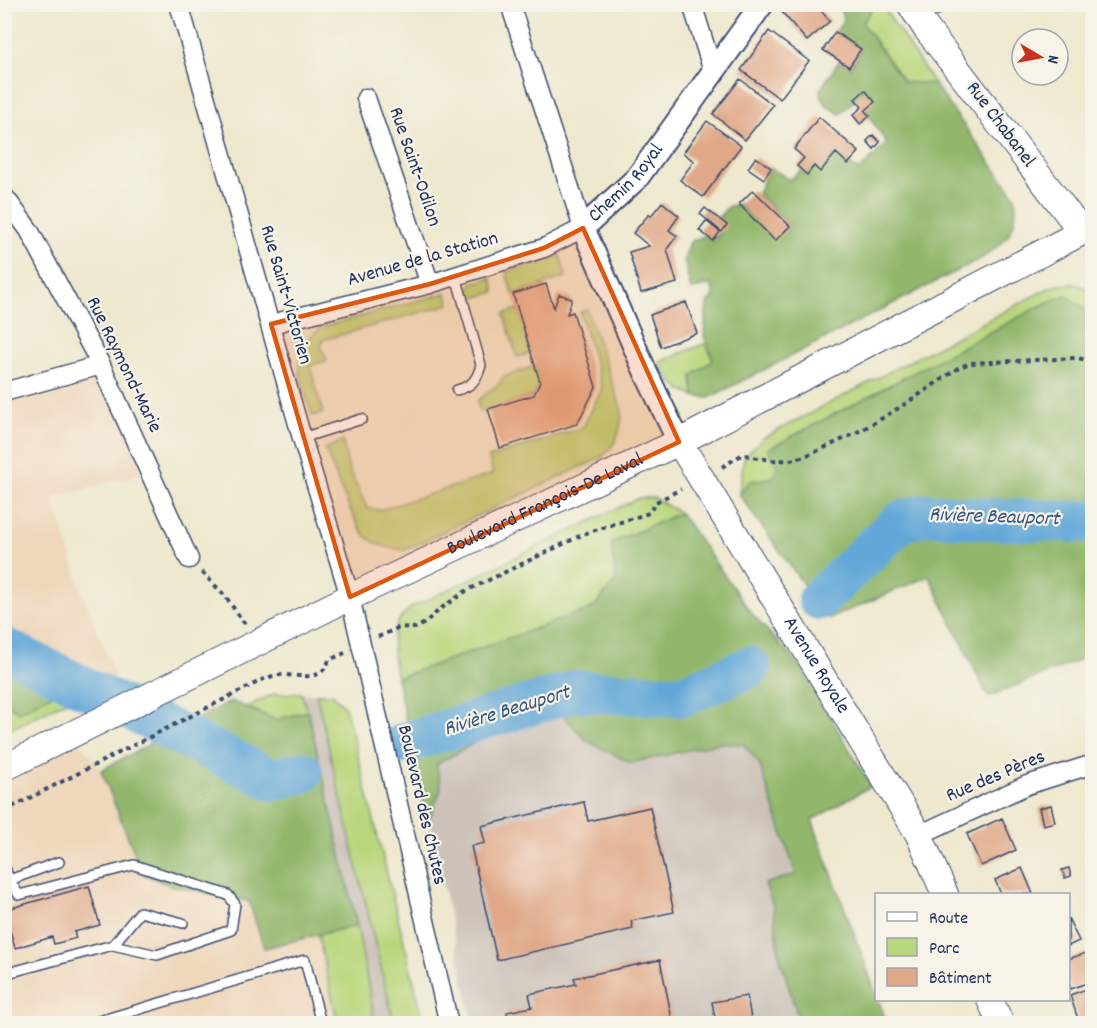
<svg xmlns="http://www.w3.org/2000/svg" width="1097" height="1028" font-family="Dekko,sans-serif">
<style>
.built{fill:#eed7bb}
.industrial{fill:#ccc2b9}
.green{fill:#b9d67c;stroke:#6a826d;stroke-width:1.5}
.forest{fill:#92b76c;stroke:#567365;stroke-width:1.5}
.lines{fill:none;stroke-linecap:round;stroke-linejoin:round}
.river{stroke:#62a7d7;stroke-width:42}
.building{fill:#e0a888}
.service-casing{stroke:#3b4b6f;stroke-width:12}
.minor-casing{stroke:#3b4b6f;stroke-width:21}
.tertiary-casing{stroke:#3b4b6f;stroke-width:26}
.secondary-casing{stroke:#3b4b6f;stroke-width:28}
.path{stroke:#3b4b6f;stroke-width:4;stroke-dasharray:4.5 4.5;stroke-linecap:butt}
.service{stroke:#fff;stroke-width:9}
.minor{stroke:#fff;stroke-width:18}
.tertiary{stroke:#fff;stroke-width:22}
.secondary{stroke:#fff;stroke-width:26}
.marked{fill:#de5710;fill-opacity:0.2;stroke:#de5710;stroke-width:4.5;stroke-linejoin:round}
.labels{text-anchor:middle;dominant-baseline:central;stroke-width:4.5;stroke-linejoin:round;paint-order:stroke}
.street-label{font-size:20px;fill:#1b2f5e;stroke:#f7f3e8}
.water-label{font-size:21px;font-style:italic;fill:#305382;stroke:#f7f3e8}
</style>
<rect width="100%" height="100%" fill="#f7f3e8"/>
<filter id="ink" filterUnits="userSpaceOnUse"><feTurbulence type="fractalNoise" baseFrequency=".0167" numOctaves="2"/><feDisplacementMap in="SourceGraphic" scale="12" xChannelSelector="R" yChannelSelector="G"/><feConvolveMatrix kernelMatrix="1 2 1 2 8 2 1 2 1" color-interpolation-filters="sRGB"/></filter>
<filter id="wash" filterUnits="userSpaceOnUse"><feTurbulence type="fractalNoise" baseFrequency=".008" numOctaves="4" result="noise"/><feDisplacementMap in="SourceGraphic" scale="24" xChannelSelector="R" yChannelSelector="G"/><feGaussianBlur stdDeviation="1.35" result="paint"/><feColorMatrix in="noise" values="0 0 0 0 0 0 0 0 0 0 0 0 0 0 0 0 0 1.4 0 .05"/><feComposite in="paint" operator="in"/></filter>
<g filter="url(#wash)">
<rect width="100%" height="100%" fill="#eee8ce"/>
<path class="built" d="M101 365 149 472 53 498 82 592 115 675 78 695 5 656V392Z
M74 734 101 770 143 874 169 885 249 901 264 948 318 935 338 1023 5 1024V768Z"/>
<path class="industrial" d="M301 693 316 694 394 1023H375L357 925 308 711Z
M563 715 587 741 631 763 719 743 743 744 759 763 796 875 766 885 773 905 780 958 800 1023H473L429 819 441 789 437 764 495 731Z"/>
<path class="green" d="M870 5H882L934 84 904 82 862 23 873 8Z
M560 255 566 277 513 294 506 272Z
M491 278 495 292 470 299 469 292 472 283Z
M1074 284 1092 290V314L1066 295 1048 302 768 449 778 467 772 478 750 481 739 494 744 458 763 438 1047 289 1058 285Z
M446 293 450 304 323 340 321 347 327 360 310 366 323 413 312 416C302 380 285 354 322 327Z
M518 309 531 353 517 357 504 314Z
M587 310 622 411C621 431 617 444 602 457L405 550C391 549 376 546 366 536 353 523 333 468 325 449L343 441 348 467 367 508 380 510 493 474 489 458 583 427 602 388 580 312Z
M706 343 713 360 692 376 694 396C674 388 670 381 660 362Z
M535 366 540 382 534 395 480 412 477 401 501 382 503 377Z
M639 498H655L680 513 611 543 616 580 593 608 397 678C394 661 389 640 397 624 399 618 406 613 410 608Z
M5 656 78 695 5 732Z
M301 693 308 711 276 720 246 707 274 694Z
M316 694H332L345 707 352 732 424 1023H394Z
M357 925 375 1023H338L318 935Z"/>
<path class="forest" d="M843 5H870L873 8 862 23 904 82 934 84 1015 196C1019 228 1009 239 984 257L709 398 694 396 692 376 713 360 704 336 707 303 714 296 711 284 691 290 684 260 690 242 706 235 713 241 722 232 718 218 729 206 739 204 775 240 790 226 758 194 764 179 771 168 790 180 801 170 807 175 814 166 820 171 836 153 859 171 887 143 865 111V90L840 114 825 104 820 90 839 61 850 67 861 50 835 32 844 21 840 9Z
M1066 295 1092 314V655L988 697 929 576 828 619 739 494 750 481 772 478 778 467 768 449 1048 302Z
M680 513 752 614 801 667 871 786 812 820 887 1023H800L780 958 773 905 765 884 796 874 759 763 743 744 719 743 631 763 587 741 563 715 495 731 437 764 441 789 429 819 422 800 397 678 593 608 616 580 611 543Z
M4 653 68 686 19 712 5 704Z
M231 701 276 720 308 711 357 925 264 948 249 901 169 885 143 874 101 770Z"/>
<g class="lines">
<path class="river" d="M819 599 900 522 926 514 986 519 1092 522
M4 648 273 780 302 772
M404 743 575 691 682 696 750 667"/>
</g>
<g id="blocks">
<path class="building" d="M788 4H815L830 21 807 41 781 11Z
M769 31 809 61 780 99 741 70Z
M835 32 861 49 849 67 823 50Z
M740 79 773 105 745 140 713 114Z
M865 90 875 102 865 111 870 116 860 124 853 115 862 107 855 99Z
M819 117 859 152 848 164 836 153 820 172 814 166 807 175 797 166 804 158 794 149Z
M707 121 741 146 703 197 680 180 694 161 683 153Z
M873 135 880 142 874 149 867 141Z
M756 157 771 168 764 179 748 168Z
M753 190 790 226 775 241 739 204Z
M662 202 679 216 669 230 677 236 667 249 677 283 641 293 629 252 649 246 633 233 649 214 651 216Z
M705 208 727 225 722 232 700 214Z
M706 221 720 232 713 241 699 230Z
M546 284 554 308 559 294 572 299 567 314 573 312 596 387 577 424 500 448 488 409 534 395 540 382 513 294Z
M686 302 697 333 661 347 650 315Z
M584 802 588 821 650 807 674 912 631 921 633 929 497 960 471 846 485 843 481 826Z
M1051 805 1055 822 1043 825 1039 808Z
M1002 818 1016 850 981 866 967 834Z
M1022 868 1033 894H1001L995 880Z
M1069 868 1071 876 1065 878 1062 870Z
M89 886 100 925 74 932 76 938 54 944 52 937 15 948 4 910Z
M1068 918 1079 941 1068 946Z
M1092 951V981L1071 989 1068 982V959Z
M660 960 673 1024H509L507 1012 532 1007 529 994 576 984 574 978Z
M1092 987V1018L1079 1022 1070 995Z
M747 996 752 1024H716L712 1002Z"/>
</g>
</g>
<g filter="url(#ink)">
<use href="#blocks" fill-opacity="0" stroke="#3b4b6f" stroke-width="1.5"/>
<g class="lines">
<g class="service-casing">
<path id="service" d="M456 276 481 365C477 380 472 386 457 390
M302 438 362 419
M4 864 9 880 19 895 134 865 228 895 235 904 231 930 157 955 113 945
M4 882 59 862
M4 974 113 945 140 912 183 923
M89 1024 305 960 321 1024"/>
</g>
<g class="minor-casing">
<path id="minor" d="M179 4 302 438 350 597 449 1024
M692 4 713 71
M916 13 940 4
M366 98 430 284
M4 196 29 230 101 365 189 559
M271 324 430 284 544 248 583 228 510 4
M4 392 101 365
M919 835 1027 785 1087 766H1092"/>
</g>
<g class="tertiary-casing">
<g id="tertiary">
<path id="s1" d="M679 442 646 373 583 228 637 178 762 4"/>
</g>
</g>
<g class="secondary-casing">
<g id="secondary">
<path id="s2" d="M679 442 919 835 945 894"/>
<path id="s3" d="M4 768 350 597 679 442 1082 232 925 27 910 4"/>
<path d="M990 1000 1001 1024"/>
</g>
</g>
<path class="path" d="M722 467 743 454C758 459 773 461 789 460 803 458 815 452 828 446 875 426 916 397 958 368L970 363 1077 358 1092 361
M202 572 225 596 245 624
M378 637 400 627 415 628 423 624 443 607 466 591 586 533 649 513 656 502 681 489
M4 811 260 681C266 678 272 676 279 675 299 674 321 684 329 660L345 653"/>
<use href="#service" class="service"/>
<use href="#minor" class="minor"/>
<use href="#tertiary" class="tertiary"/>
<use href="#secondary" class="secondary"/>
</g>
</g>
<path class="marked" d="M583 228 679 442 350 597 271 324 430 284 544 248Z"/>
<g class="labels">
<g class="street-label">
<text transform="translate(1000 125) rotate(53)">Rue Chabanel</text>
<text transform="translate(414 167) rotate(71)">Rue Saint-Odilon</text>
<text stroke="none"><textPath href="#s1" startOffset="297">Chemin Royal</textPath></text>
<text transform="translate(423 260) rotate(-16)">Avenue de la Station</text>
<text transform="translate(285 295) rotate(74)">Rue Saint-Victorien</text>
<text transform="translate(123 365) rotate(64)">Rue Raymond-Marie</text>
<text stroke="none"><textPath href="#s3" startOffset="602">Boulevard François-De Laval</textPath></text>
<text stroke="none"><textPath href="#s2" startOffset="262">Avenue Royale</textPath></text>
<text transform="translate(996 777) rotate(-23)">Rue des Pères</text>
<text transform="translate(421 805) rotate(77)">Boulevard des Chutes</text>
</g>
<g class="water-label">
<text transform="translate(994 518) rotate(2)">Rivière Beauport</text>
<text transform="translate(507 712) rotate(-17)">Rivière Beauport</text>
</g>
</g>
<rect width="1097" height="1028" fill="none" stroke="#f7f3e8" stroke-width="24"/>
<rect x="875" y="893" width="195" height="108" fill="#f7f3e8" stroke="#9fa5b1" stroke-width="1.5"/>
<rect x="887" y="912" width="30" height="9" fill="#ffffff" stroke="#9fa5b1" stroke-width="1.5"/>
<text x="929" y="923" font-size="18" fill="#1b2f5e">Route</text>
<rect x="887" y="938" width="30" height="18" fill="#b9d67c" stroke="#9fa5b1" stroke-width="1.5"/>
<text x="929" y="953" font-size="18" fill="#1b2f5e">Parc</text>
<rect x="887" y="968" width="30" height="18" fill="#e0a888" stroke="#9fa5b1" stroke-width="1.5"/>
<text x="929" y="983" font-size="18" fill="#1b2f5e">Bâtiment</text>
<g transform="translate(1040 57) rotate(100)"><circle r="28" fill="#f7f3e8" stroke="#9fa5b1" stroke-width="1.5"/>
<path d="M0-4.5L10 22L0 15L-10 22Z" fill="#c8321e"/>
<text y="-9" font-size="16" font-weight="bold" text-anchor="middle" fill="#1b2f5e">N</text>
</g>
</svg>
